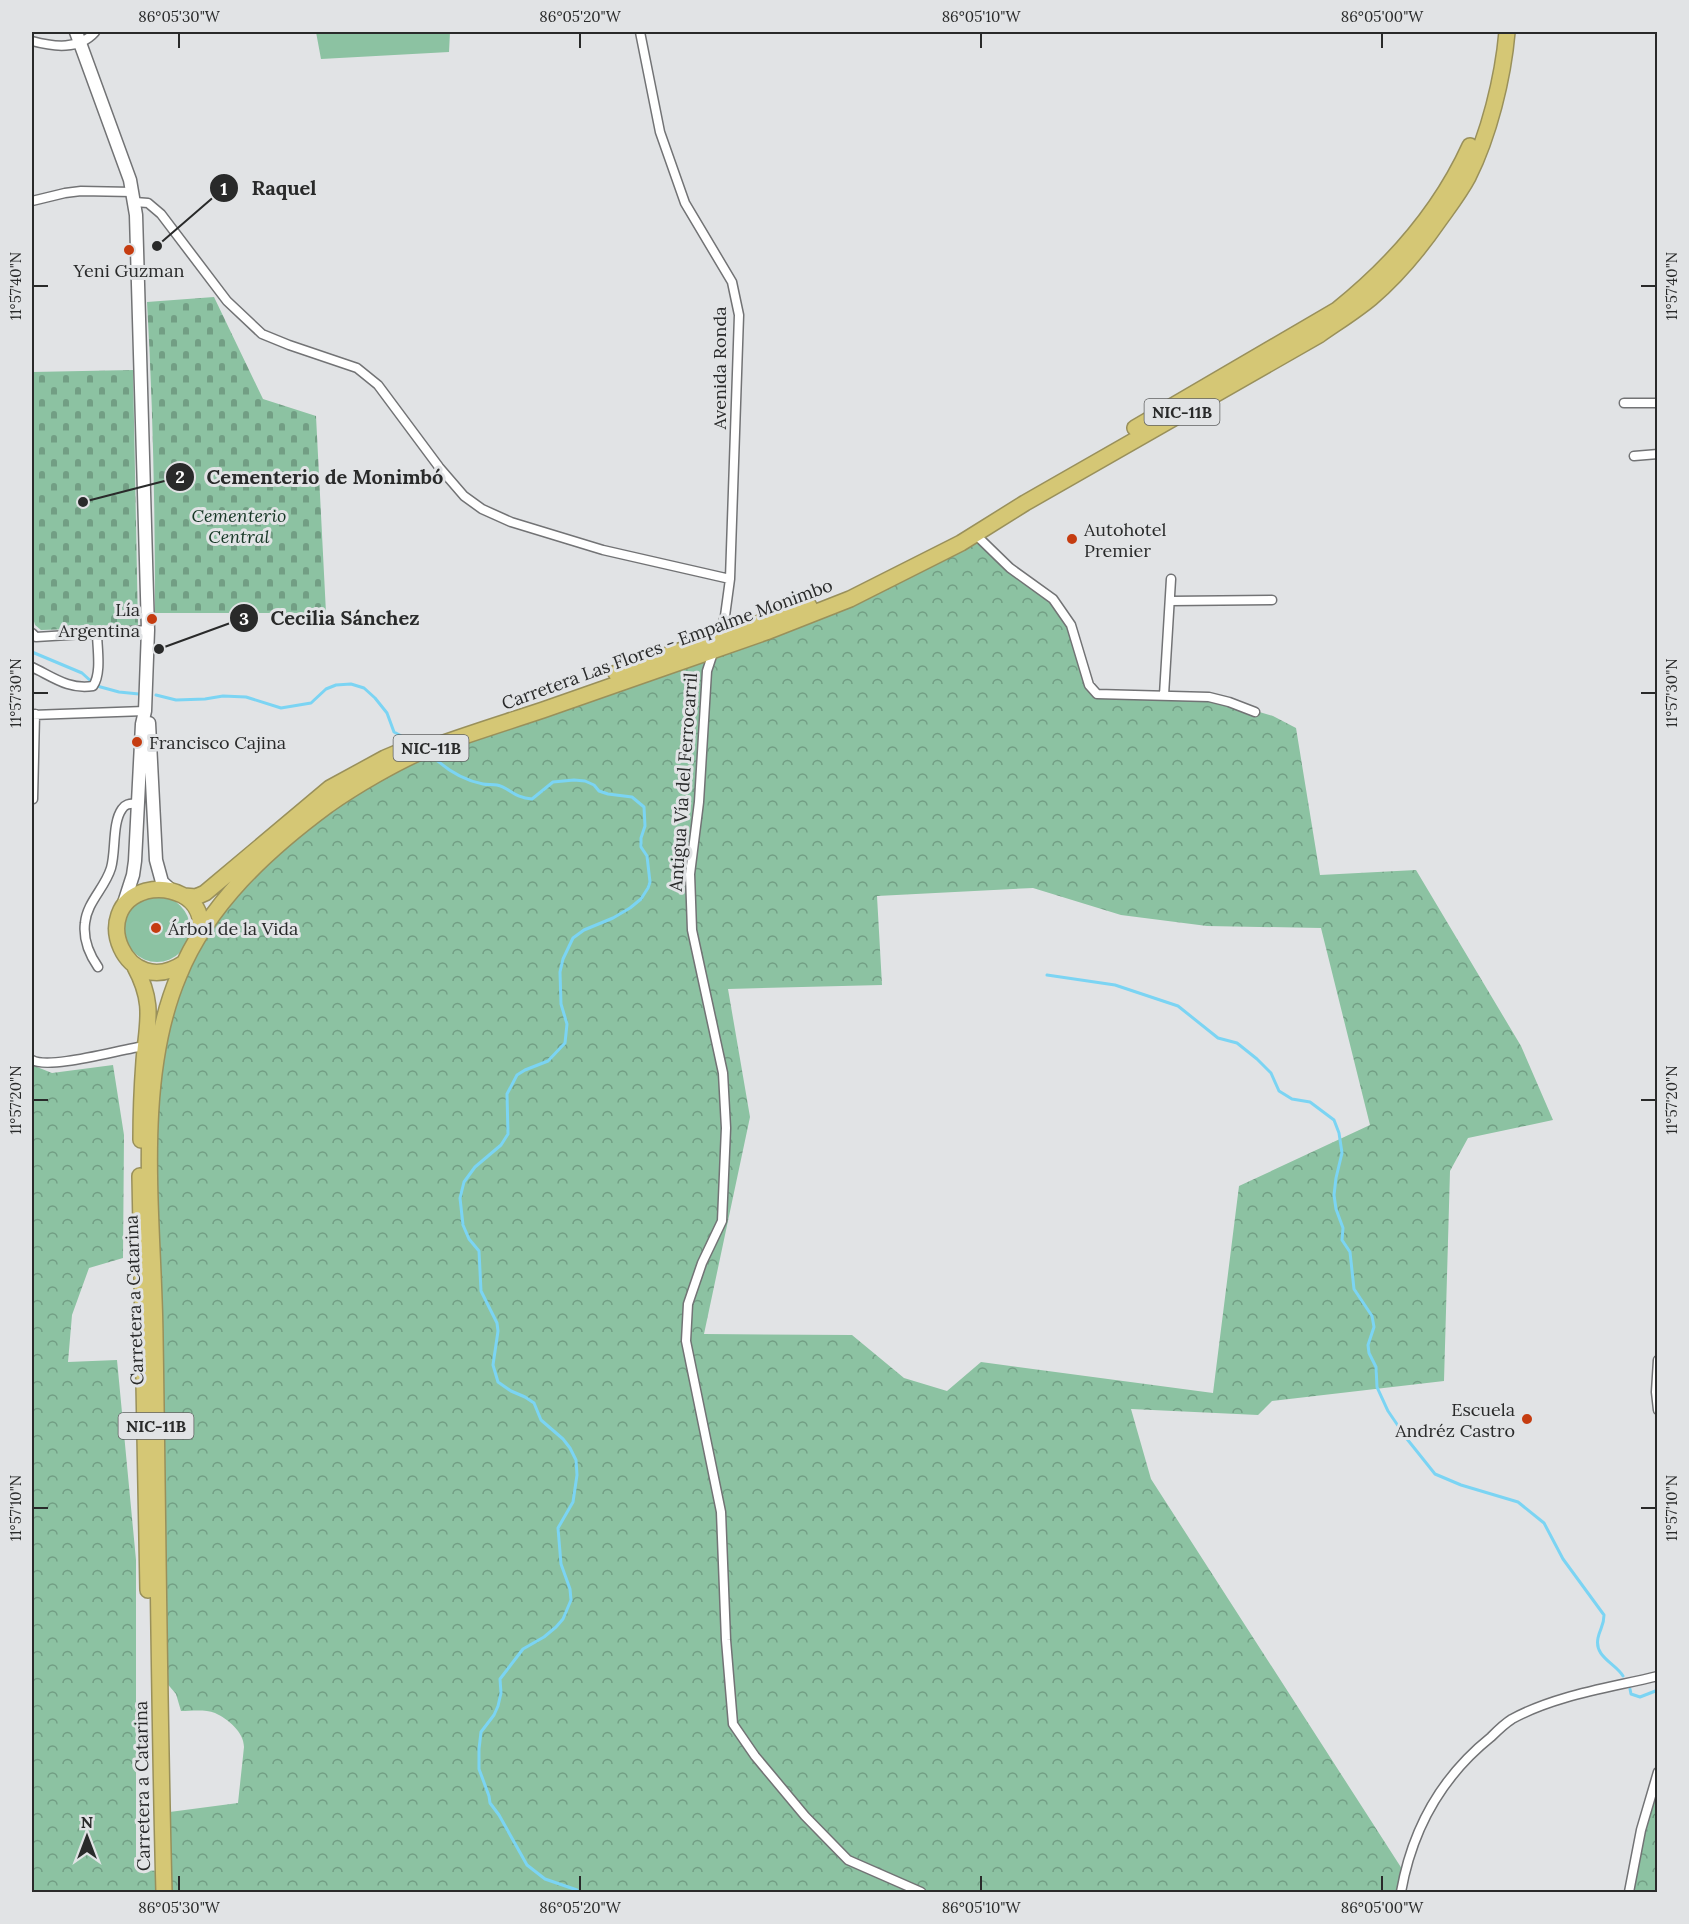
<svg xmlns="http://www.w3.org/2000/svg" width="1689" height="1924" font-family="Lora,serif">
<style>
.green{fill:#8cc2a2}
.forest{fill:url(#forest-crowns);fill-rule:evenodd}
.cemetery{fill:url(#cemetery-stones)}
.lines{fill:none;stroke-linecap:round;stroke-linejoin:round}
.stream{stroke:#7bd4f3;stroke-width:3}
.street-casing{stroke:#727375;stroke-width:11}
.secondary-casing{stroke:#727375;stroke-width:15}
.highway-casing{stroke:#99905b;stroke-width:18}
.street{stroke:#fff;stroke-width:8}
.secondary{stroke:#fff;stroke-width:12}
.highway{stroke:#d5c775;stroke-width:15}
.ticks{fill:none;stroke:#292a2a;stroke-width:2}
.poi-dot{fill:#c53c10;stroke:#e1e3e5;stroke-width:2}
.labels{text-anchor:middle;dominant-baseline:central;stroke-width:6;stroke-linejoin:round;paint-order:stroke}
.shield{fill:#e1e3e5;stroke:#606262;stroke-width:1.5}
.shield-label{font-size:16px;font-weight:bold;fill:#292a2a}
.poi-label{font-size:18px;fill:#292a2a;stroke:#e1e3e5;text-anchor:start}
.street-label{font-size:18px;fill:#292a2a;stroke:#e1e3e5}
.park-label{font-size:18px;font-style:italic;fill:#153624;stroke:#e1e3e5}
.leader{fill:none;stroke:#292a2a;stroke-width:2}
.callout-dot{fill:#292a2a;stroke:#e1e3e5;stroke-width:2}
.mark-label{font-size:18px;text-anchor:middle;font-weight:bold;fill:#fff}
.callout-label{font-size:20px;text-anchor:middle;font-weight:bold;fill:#292a2a;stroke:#e1e3e5;stroke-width:6;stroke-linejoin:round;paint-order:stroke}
.neatline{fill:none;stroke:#292a2a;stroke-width:2}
.ticks-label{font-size:15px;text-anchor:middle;fill:#292a2a}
</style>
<defs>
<pattern id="forest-crowns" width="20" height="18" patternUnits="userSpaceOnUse" patternTransform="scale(1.5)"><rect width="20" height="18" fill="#8cc2a2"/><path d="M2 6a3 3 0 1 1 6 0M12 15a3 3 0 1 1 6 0" fill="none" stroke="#729e84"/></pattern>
<pattern id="cemetery-stones" width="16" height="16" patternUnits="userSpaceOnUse" patternTransform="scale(1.5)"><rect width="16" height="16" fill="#8cc2a2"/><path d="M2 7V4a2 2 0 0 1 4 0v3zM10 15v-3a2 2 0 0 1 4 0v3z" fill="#729e84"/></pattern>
</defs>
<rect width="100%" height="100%" fill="#e1e3e5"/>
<path class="green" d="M316 32H450L449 52 321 59Z
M124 929a33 33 0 1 1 66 0a33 33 0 1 1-66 0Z"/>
<path class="forest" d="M975 534 1053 599 1071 625 1082 667 1097 693 1209 697 1273 716 1296 728 1320 875 1416 870 1521 1046 1553 1120 1468 1138 1450 1171 1444 1381 1272 1401 1258 1415 1131 1409 1151 1479 1404 1872 1401 1892H32V1065L52 1073 113 1065 124 1135 123 1258 89 1268 72 1315 68 1362 117 1360 136 1560V1870L163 1871 162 1813 238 1803 244 1747C244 1732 228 1719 215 1713 205 1709 191 1711 181 1711L176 1694 159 1674 156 1059 201 933 292 833 424 751 766 632ZM1033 888 1121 915 1207 926 1321 928 1370 1125 1239 1186 1213 1393 981 1362 947 1391 904 1378 852 1335 704 1334 750 1117 728 989 882 985 877 896Z
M1657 1772V1892H1629Z"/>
<path class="cemetery" d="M214 297 263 399 316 416 326 613H155C155 509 153 406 147 302Z
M133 370 138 627 41 630 35 625 32 614V372Z"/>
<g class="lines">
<path class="stream" d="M32 652 82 673 93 683
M97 686 119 692 139 694
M156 695 176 700 205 699 223 696 246 697 281 708 311 703 326 689 336 685 351 684 364 688 375 698 387 713 394 732 407 739
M429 753C444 768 461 780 483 784 487 785 493 784 497 785 510 788 514 798 532 799L553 782 574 780 585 781 594 785 599 791 608 794 632 797 644 807 645 826 641 838V847L647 856 650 882 648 888 641 899 630 908 613 918 584 930 573 938 563 959 560 972 561 1004 567 1024 565 1043 548 1061 525 1070 517 1075 507 1094 508 1134 501 1145 475 1167 464 1182 460 1198 463 1225 469 1239 479 1251 481 1291 497 1323 498 1331 493 1365 498 1382 511 1391 525 1397 534 1403 541 1420 563 1439 570 1448 576 1460 577 1475 573 1502 558 1528 561 1564 570 1589 571 1600 563 1619 556 1627 544 1637 523 1649 500 1679 501 1693 498 1706 494 1715 481 1732 479 1749V1769L489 1796 490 1803 499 1815 527 1865 545 1879 577 1890 579 1892
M1047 975 1115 985 1178 1006 1218 1038 1237 1043 1257 1059 1271 1073 1279 1091 1292 1099 1310 1102 1334 1120 1339 1133 1342 1153 1336 1178 1334 1195 1336 1209 1343 1228 1342 1240 1350 1252 1354 1289 1372 1316 1374 1327 1368 1345 1369 1353 1376 1367 1377 1387 1388 1411 1407 1439 1435 1474 1461 1485 1518 1502 1544 1523 1563 1559 1604 1615C1604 1626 1600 1628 1598 1638 1594 1657 1615 1663 1623 1676
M1630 1689 1631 1694 1640 1697 1658 1690"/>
<g class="street-casing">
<path id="street" d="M640 32 660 132 685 203 732 282 739 315 730 579 725 616 707 671 699 802 690 874 692 930 723 1073 726 1128 722 1221 702 1263 688 1304 686 1341 721 1512 726 1640 733 1724 755 1756 805 1816 848 1860 921 1892
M32 41C54 47 79 50 95 32
M32 201 65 193 81 191 133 192
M135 202 148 203 161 214 227 301 262 334 289 345 357 368 378 385 439 467 464 496 482 509 511 522 603 550 730 579
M1624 403H1658
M1634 456 1658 454
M975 534 1010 568 1053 599 1071 625 1089 685 1097 694 1209 697 1229 702 1255 712
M1170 601 1272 600
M32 633 36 637 148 630
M32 667C53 677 69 690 93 686 102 673 97 648 97 632
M1164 695 1171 579
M32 715 145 711
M33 799 35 714
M98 967C89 954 83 939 85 923 87 902 105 888 111 868 116 851 112 823 122 809 126 803 131 804 138 803
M32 1060C50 1070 121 1049 145 1046
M1658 1360 1656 1392 1658 1410
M1401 1892C1412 1830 1441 1777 1491 1737 1497 1731 1504 1724 1512 1719 1556 1695 1609 1688 1658 1676
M1629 1892 1641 1830 1658 1772"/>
</g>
<g class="secondary-casing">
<path id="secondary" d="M76 32 130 180 136 215 148 630 145 711 142 724 135 861 133 875 123 906
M149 723 156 860 162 882 172 891"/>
</g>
<g class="highway-casing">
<path id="highway" d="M1135 428 1337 310C1393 265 1440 212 1470 146
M616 673 809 606
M184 896 196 897 205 893 330 788 385 758 416 745
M184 963C126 1002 87 908 146 891 158 888 170 889 182 895 198 903 202 917 201 933
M135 967C155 1004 147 1023 144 1061 142 1088 141 1114 141 1140
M140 1176 148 1590
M164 1892C159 1708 158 1523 155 1338 154 1223 133 1083 179 975 208 904 267 850 328 805 355 786 396 762 427 749 465 735 504 723 543 710 617 684 692 658 766 632L850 599 961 543 1025 503 1319 335C1336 323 1354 312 1371 298 1398 275 1420 248 1440 219 1450 205 1460 192 1468 177 1489 135 1503 78 1507 32"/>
</g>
<use href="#street" class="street"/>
<use href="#secondary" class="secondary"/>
<use href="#highway" class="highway"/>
</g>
<path class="ticks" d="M179 33V48M580 33V48M981 33V48M1382 33V48M33 286H48M1641 286H1656M33 693H48M1641 693H1656M33 1100H48M1641 1100H1656M33 1508H48M1641 1508H1656M179 1876V1891M580 1876V1891M981 1876V1891M1382 1876V1891"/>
<g class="poi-dot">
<circle cx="129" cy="250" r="6"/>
<circle cx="1072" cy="539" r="6"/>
<circle cx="152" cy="619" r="6"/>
<circle cx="137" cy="742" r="6"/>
<circle cx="156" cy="928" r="6"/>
<circle cx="1527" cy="1419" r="6"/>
</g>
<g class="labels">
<g class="shield">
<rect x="1144.5" y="399" width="75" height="26" rx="4.5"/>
<rect x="393.5" y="735" width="75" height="26" rx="4.5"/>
<rect x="118.5" y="1413" width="75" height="26" rx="4.5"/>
</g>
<g class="shield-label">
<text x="1182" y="412">NIC-11B</text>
<text x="431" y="748">NIC-11B</text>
<text x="156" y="1426">NIC-11B</text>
</g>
<g class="poi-label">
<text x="129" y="270" text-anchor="middle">Yeni Guzman</text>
<text x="1084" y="529">Autohotel<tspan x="1084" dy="21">Premier</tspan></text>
<text x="140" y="609" text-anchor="end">Lía<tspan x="140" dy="21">Argentina</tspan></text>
<text x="149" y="742">Francisco Cajina</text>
<text x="168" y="928">Árbol de la Vida</text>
<text x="1515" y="1409" text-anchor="end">Escuela<tspan x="1515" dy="21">Andréz Castro</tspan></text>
</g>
<g class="street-label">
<text transform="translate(719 368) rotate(-90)">Avenida Ronda</text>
<text transform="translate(667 644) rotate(-20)">Carretera Las Flores - Empalme Monimbo</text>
<text transform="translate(683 782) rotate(-86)">Antigua Vía del Ferrocarril</text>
<text transform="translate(134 1300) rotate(-92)">Carretera a Catarina</text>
<text transform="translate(142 1786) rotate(-91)">Carretera a Catarina</text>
</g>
<g class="park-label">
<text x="239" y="515">Cementerio<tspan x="239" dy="21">Central</tspan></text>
</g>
</g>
<path class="leader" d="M157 246L224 188M83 502L180 477M159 649L244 618"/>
<g class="callout-dot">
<circle cx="157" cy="246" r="6"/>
<circle cx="83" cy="502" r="6"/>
<circle cx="159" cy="649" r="6"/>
<circle cx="224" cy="188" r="15"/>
<circle cx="180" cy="477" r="15"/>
<circle cx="244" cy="618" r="15"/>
</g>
<g class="mark-label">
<text x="224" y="195">1</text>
<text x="180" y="483">2</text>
<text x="244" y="625">3</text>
</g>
<g class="callout-label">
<text x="284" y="195">Raquel</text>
<text x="325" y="484">Cementerio de Monimbó</text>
<text x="345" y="625">Cecilia Sánchez</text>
</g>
<rect width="1689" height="1924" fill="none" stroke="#e1e3e5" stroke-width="66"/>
<g transform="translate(87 1837)" stroke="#e1e3e5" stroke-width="4.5" paint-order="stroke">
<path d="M0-4.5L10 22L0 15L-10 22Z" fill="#292a2a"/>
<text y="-9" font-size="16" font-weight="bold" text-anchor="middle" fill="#292a2a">N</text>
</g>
<rect x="33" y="33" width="1623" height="1858" class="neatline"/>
<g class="ticks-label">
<text x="179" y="22">86°05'30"W</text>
<text x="580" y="22">86°05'20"W</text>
<text x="981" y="22">86°05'10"W</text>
<text x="1382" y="22">86°05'00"W</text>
<text transform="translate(16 286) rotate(-90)" y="5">11°57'40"N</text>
<text transform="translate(1672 286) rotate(-90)" y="5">11°57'40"N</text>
<text transform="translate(16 693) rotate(-90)" y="5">11°57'30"N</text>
<text transform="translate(1672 693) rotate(-90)" y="5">11°57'30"N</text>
<text transform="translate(16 1100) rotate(-90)" y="5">11°57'20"N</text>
<text transform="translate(1672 1100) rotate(-90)" y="5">11°57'20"N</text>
<text transform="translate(16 1508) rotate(-90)" y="5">11°57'10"N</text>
<text transform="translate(1672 1508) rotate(-90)" y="5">11°57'10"N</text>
<text x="179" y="1913">86°05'30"W</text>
<text x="580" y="1913">86°05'20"W</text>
<text x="981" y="1913">86°05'10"W</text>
<text x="1382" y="1913">86°05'00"W</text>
</g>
</svg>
